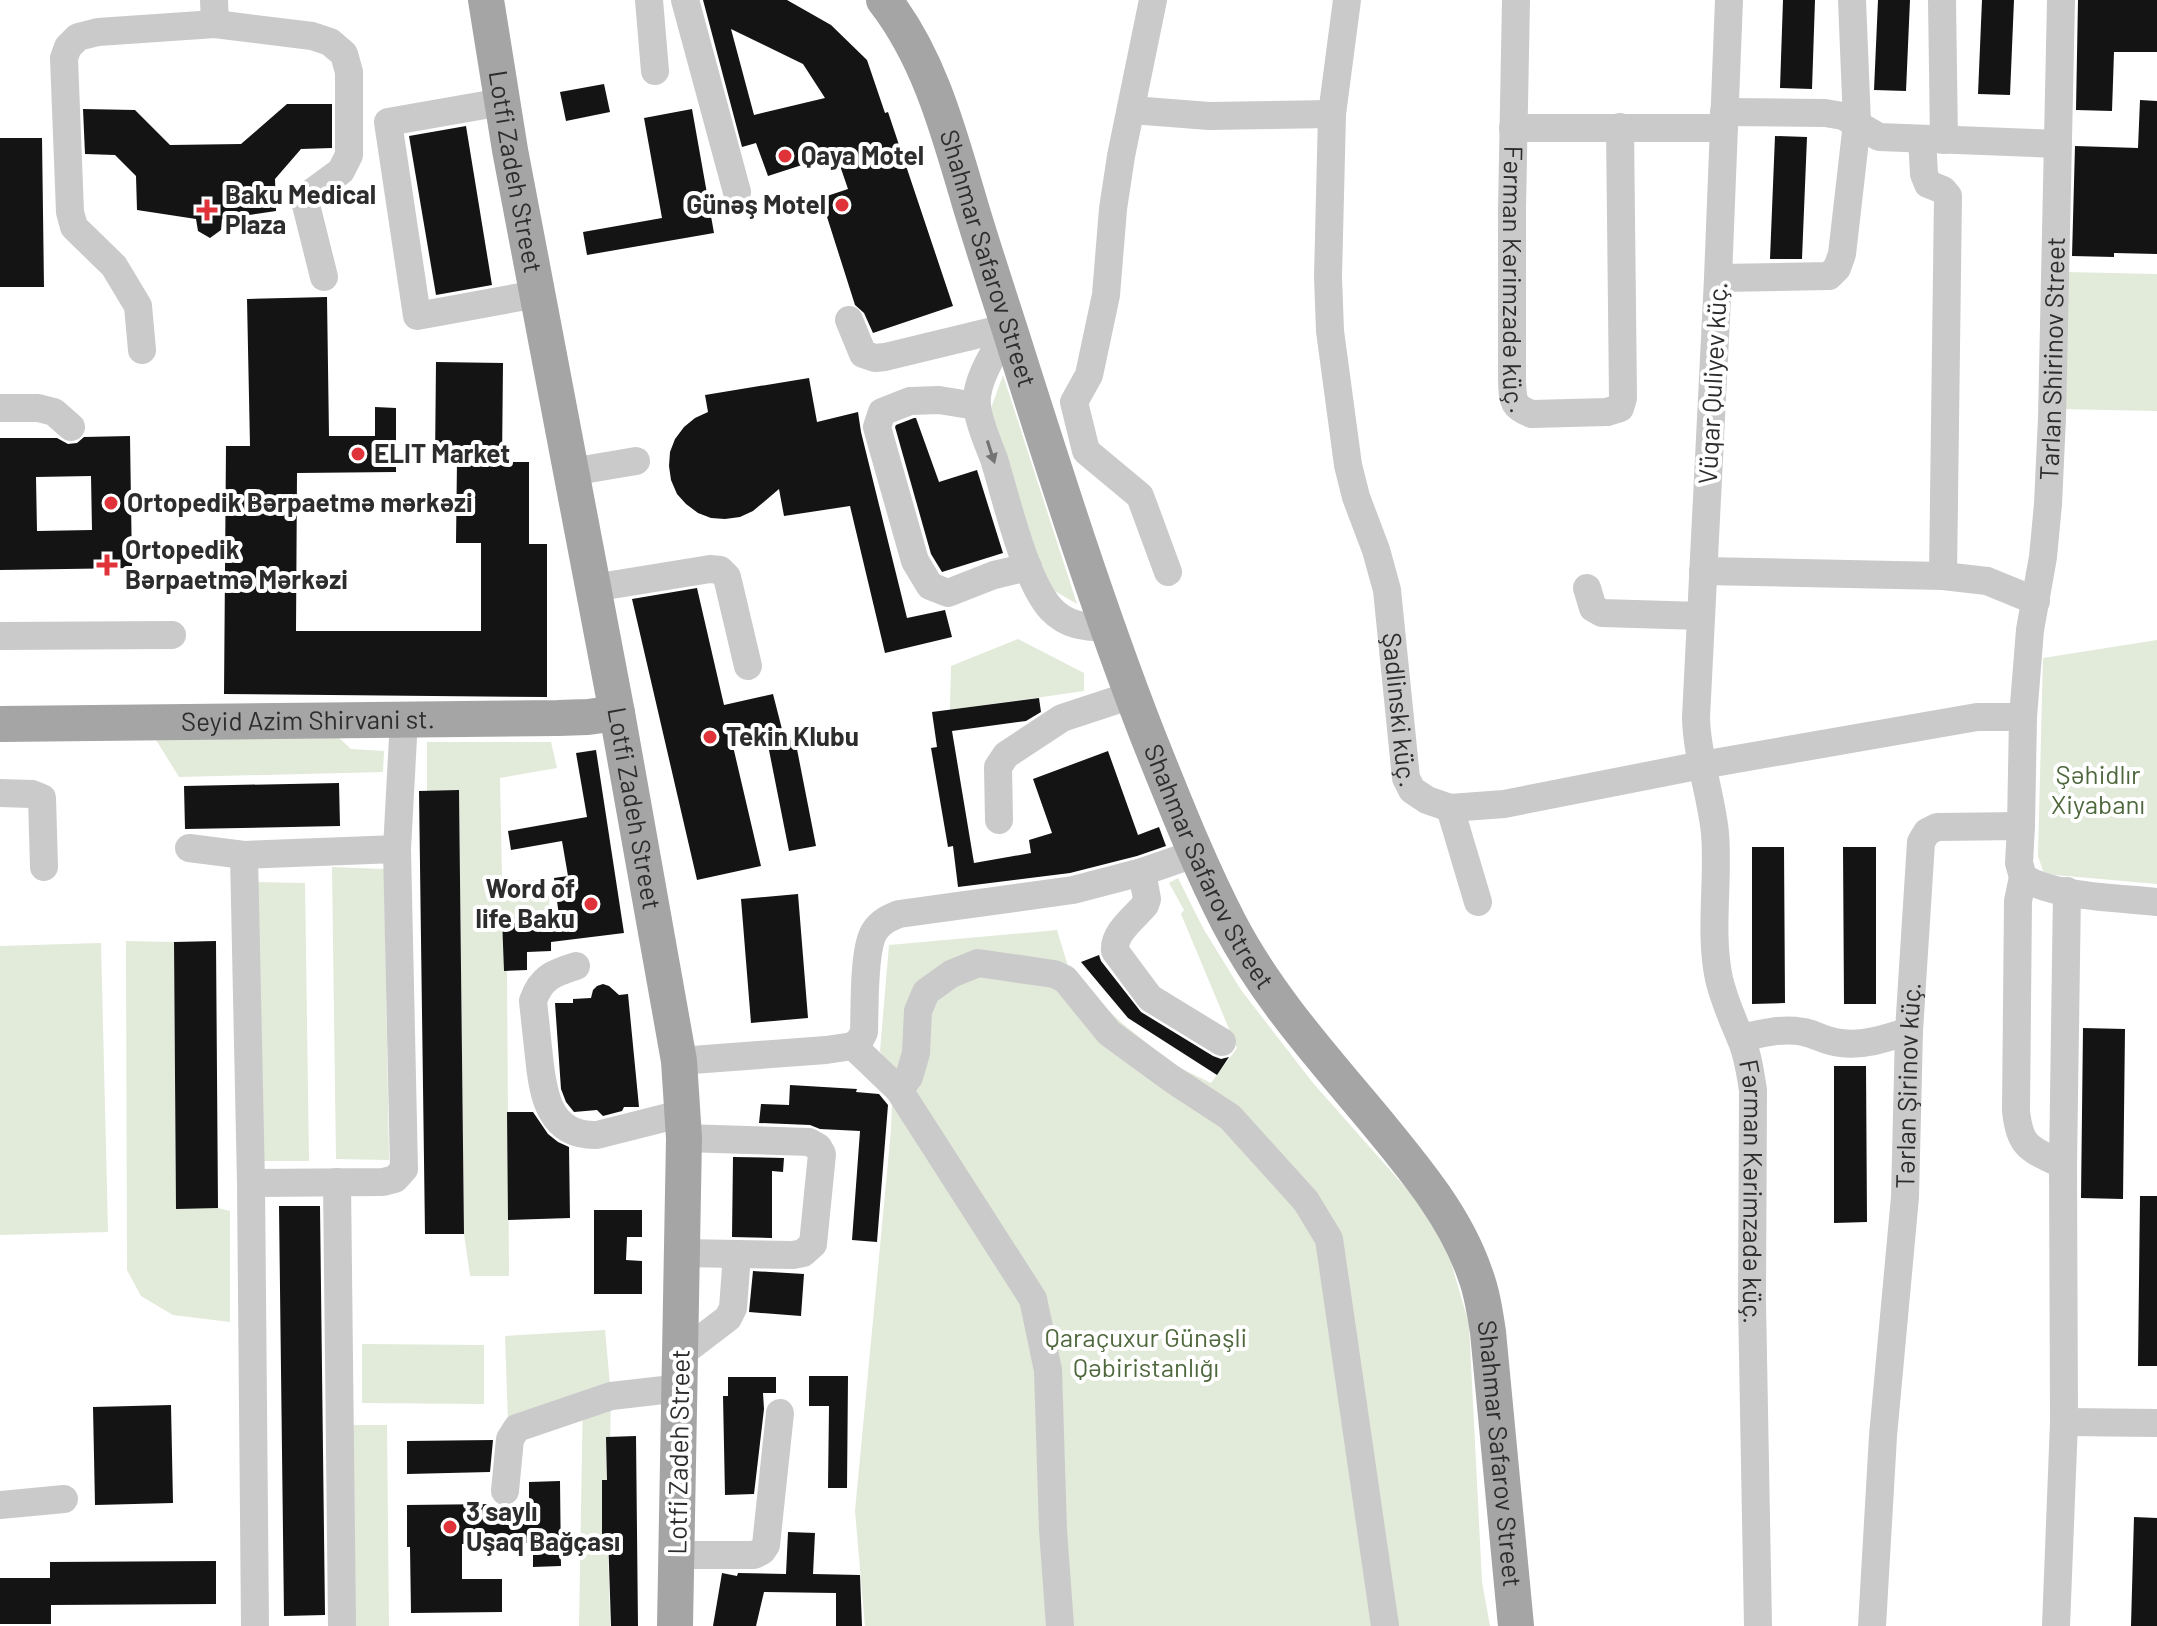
<svg xmlns="http://www.w3.org/2000/svg" width="2157" height="1626" font-family="Barlow,sans-serif">
<style>
.green{fill:#e2eada}
.building{fill:#141414;fill-rule:evenodd}
.lines{fill:none;stroke-linecap:round;stroke-linejoin:round}
.minor{stroke:#cacaca;stroke-width:28}
.major{stroke:#a5a5a5;stroke-width:36}
.oneway{fill:#747474}
.poi-dot{fill:#df3339;stroke:#fff;stroke-width:3}
.labels{text-anchor:middle;stroke-width:8;stroke-linejoin:round;paint-order:stroke}
.poi-label{font-size:26px;font-weight:bold;fill:#2d2d2d;stroke:#fff;text-anchor:start}
.street-label{font-size:26px;fill:#2d2d2d;stroke:#fff}
.park-label{font-size:26px;fill:#4e673c;stroke:#fff}
</style>
<rect width="100%" height="100%" fill="#fff"/>
<path class="green" d="M2065 272 2157 274V411L2060 409Z
M1003 375 1077 604 1046 586 990 411Z
M1018 639 1084 673V691L950 710 951 666Z
M2157 640V884L2044 874 2038 856 2043 658Z
M334 733 351 749 384 751 383 772 179 777 153 735Z
M427 742H551L557 768 500 778 502 880H548L550 916 502 918 507 971 509 1276H470L464 1234 459 791H427Z
M332 867 384 869 389 1160 336 1159Z
M1178 878 1203 928 1241 990 1313 1083 1413 1196 1437 1228 1450 1259 1469 1324 1482 1582 1490 1626H865L855 1511 891 1130 893 1076 880 1051 889 945 1057 930 1071 976 1123 1024 1174 1065 1211 1083 1237 1048 1181 914 1184 910 1169 883Z
M255 882 305 883 309 1161H257Z
M126 941 174 942 176 1208H218L230 1211V1322L173 1315 141 1296 127 1270Z
M101 943 108 1232 0 1235V946Z
M605 1330 611 1396 608 1543 610 1626H579L583 1395 508 1422 505 1336Z
M362 1344 484 1345V1404L362 1403Z
M353 1425H387L389 1626H354Z"/>
<path class="building" d="M703 0H787L831 25 867 60 885 113 888 112 953 306 873 333 864 313 855 305 821 198 848 189 836 154 768 176 756 143 742 147ZM731 29 803 64 825 98 754 115Z
M1783 0H1815L1812 89 1780 88Z
M1878 0H1910L1906 91 1874 90Z
M1982 0H2014L2010 95 1978 94Z
M2078 0H2157V52H2114L2112 111 2076 110Z
M604 84 610 112 566 121 560 92Z
M2140 100 2157 101V254L2114 253V257L2072 256 2075 146 2138 148Z
M287 104H332V148L301 149 275 179 276 211 222 219 221 230 210 238 198 231 196 219 137 210 136 176 115 155 85 154 83 109 135 110 170 145 241 144Z
M692 109 714 233 587 255 583 232 662 218 644 118Z
M466 126 492 285 436 295 409 136Z
M1775 136 1807 137 1802 259H1770Z
M0 138H42L44 287H0Z
M327 297 329 436H375V407L396 408V472L297 473 296 631H481V543H456L457 461H435L436 362 503 363 502 462H529V544H547V697L224 694 226 446H250L247 299Z
M809 378 817 422 858 412 861 432 907 618 945 610 952 637 885 653 850 506 784 516 779 489 753 511 740 517 725 519 711 518 698 513 686 504 677 494 671 480 669 466 670 452 675 439 684 427 695 418 708 412 705 395Z
M914 418H916L939 482 977 470 1003 553 942 572 931 554 895 427 896 425Z
M130 436 132 568 0 570V438H57L68 444 77 443 84 437ZM91 476 92 530 37 531 36 477Z
M697 588 724 705 773 694 785 741 795 739 816 846 789 851 766 735 732 742 761 866 697 880 632 599Z
M1039 698 1041 712 1026 721 952 731 974 863 1031 853 1029 840 1052 833 1033 779 1108 751 1138 835 1159 827 1166 846 1137 856 1070 873 958 887 953 846 948 847 931 748 937 747 932 712Z
M596 750 624 933 551 942V951L527 952V970L504 971 502 918 559 916 554 878 568 876 562 841 511 850 508 831 587 817 576 753Z
M339 783 340 826 185 829 184 786Z
M459 790 464 1234H425L419 791Z
M1752 847H1784L1785 1003 1752 1004Z
M1843 847H1876V1004H1844Z
M798 894 808 1018 751 1023 741 899Z
M216 941 218 1208 176 1209 174 942Z
M1099 955 1101 961 1141 1012 1213 1056 1221 1059 1229 1057 1217 1075 1128 1018 1081 962Z
M603 984 609 986 619 995 628 994 639 1107H624L622 1111 603 1116 597 1110 574 1112 566 1102 561 1089 555 1003H573V999L591 998 593 990 597 986Z
M2083 1028 2125 1029 2123 1199 2081 1198Z
M1834 1066H1866L1867 1222 1834 1223Z
M790 1085 857 1089 856 1092 879 1094 888 1105 877 1242 852 1240 860 1131 820 1129 810 1125 759 1123 761 1104 789 1105Z
M507 1112H533L548 1134 558 1142 569 1147 570 1218 508 1220Z
M733 1157 784 1158 783 1172 772 1171V1238L732 1237Z
M2140 1196H2157V1366H2138Z
M279 1206H320L325 1615 284 1616Z
M594 1210H642V1237H627L626 1260 642 1261V1294H594Z
M753 1271 804 1274 801 1316 749 1312Z
M809 1376H848L847 1488H828L829 1406H809Z
M728 1377H776V1393H763L764 1409 754 1494 725 1495 723 1396H728Z
M171 1405 173 1503 95 1505 93 1407Z
M636 1436 638 1626H611L608 1534H602V1480H607L606 1437Z
M493 1440 490 1472 407 1474V1441Z
M560 1481 561 1566 533 1567V1543L462 1544V1579H502V1612L411 1613 410 1547H407V1505L494 1504 504 1508 515 1504H529V1482Z
M2134 1517 2157 1518V1626H2131Z
M788 1532 815 1533 813 1574 860 1575 862 1626H836V1593L764 1592 756 1626H713L722 1573 737 1576 738 1573 786 1574Z
M216 1561V1604L51 1605V1624H0V1578H50V1562Z"/>
<g class="lines">
<g class="minor">
<path d="M649 0 655 71"/>
<path d="M685 0 737 192"/>
<path d="M1153 0 1121 156 1113 209 1106 295 1089 375 1074 402 1086 451 1140 496 1168 572"/>
<path id="s1" d="M1347 0 1332 114 1328 277 1330 331 1348 465 1356 497 1376 550 1387 590 1406 778 1412 790 1427 800 1450 808 1504 804 1702 765 1977 717H2023L2021 826"/>
<path id="s2" d="M1516 0 1512 209V382C1513 402 1513 407 1532 414L1607 412 1620 408 1623 398 1620 127"/>
<path id="s3" d="M1729 0 1718 278 1696 718C1697 757 1711 794 1715 833 1719 881 1709 932 1719 979 1724 1000 1732 1018 1740 1037 1748 1054 1750 1072 1753 1090L1752 1302 1758 1626"/>
<path d="M1942 0 1944 140"/>
<path d="M215 24 312 36 330 42 344 54 349 72V155L341 171 311 193 306 205 324 277"/>
<path d="M502 102 388 122 417 316 537 294"/>
<path d="M1132 110 1209 116 1332 114"/>
<path d="M1724 112 1825 113 1843 116 1879 137 2058 144"/>
<path d="M1513 128H1724"/>
<path d="M1922 139 1924 174 1928 184 1943 190 1948 196 1943 576"/>
<path d="M1718 278 1829 276 1837 268 1842 254 1857 123 1852 0"/>
<path d="M849 320 863 354 875 358 885 357 1009 327"/>
<path d="M1009 327C997 348 974 381 977 406 979 424 988 443 994 459 1006 498 1025 581 1051 609 1067 626 1085 627 1107 628"/>
<path d="M142 350 138 306 114 266 74 227 70 212 64 58 68 47 78 37 98 32 215 24 214 0"/>
<path d="M976 406 939 400 910 401 882 412 877 427 915 561 930 586 948 593 994 575 1028 567"/>
<path d="M0 408H38L54 412 71 427"/>
<path d="M571 472 636 461"/>
<path d="M1703 571 1943 576 1987 581 2036 601"/>
<path d="M593 588 710 569 720 570 727 577 748 666"/>
<path d="M1587 588 1593 608 1602 613 1701 616"/>
<path d="M0 636 172 635"/>
<path id="s4" d="M2023 717 2030 630 2043 557 2048 504 2052 418 2061 0"/>
<path d="M0 793 32 794 42 798 44 867"/>
<path d="M1450 808 1478 902"/>
<path d="M999 820 998 767 1006 755 1062 718 1132 695"/>
<path d="M189 848 244 855 397 849 404 719"/>
<path d="M244 855 251 1183 255 1626"/>
<path d="M1142 872 1147 899 1145 905C1134 918 1113 933 1115 951L1150 998 1222 1042"/>
<path d="M2023 877 2018 901 2016 1111C2020 1149 2031 1149 2063 1165"/>
<path d="M576 966C554 973 541 977 533 1001 535 1019 537 1038 539 1057 543 1095 549 1136 597 1135L684 1113"/>
<path d="M1741 1038C1762 1033 1782 1028 1804 1032 1817 1035 1827 1042 1841 1043 1864 1046 1887 1038 1909 1031"/>
<path d="M853 1046 899 1090 1033 1299 1048 1370 1053 1530 1060 1626"/>
<path d="M679 1061 826 1050 853 1046 860 1040 864 1032C865 1008 863 951 874 932 880 922 889 918 899 914L1073 890 1142 872 1194 854"/>
<path d="M899 1090 909 1077 916 1053 918 1011 926 992 951 974 978 963 1054 974 1065 979 1109 1033 1172 1079 1230 1117 1306 1201 1329 1239 1385 1626"/>
<path d="M337 1182 342 1626"/>
<path d="M251 1183 383 1182 395 1179 404 1169 397 849"/>
<path d="M683 1253 793 1255 803 1253 813 1244 822 1154 818 1147 809 1142 684 1138"/>
<path d="M681 1354 728 1318 733 1308 737 1254"/>
<path d="M2064 1422 2157 1423"/>
<path d="M505 1491 510 1439 517 1428 611 1396 681 1388"/>
<path d="M0 1505 64 1499"/>
<path d="M677 1555H754L762 1551 766 1545 780 1413"/>
<path id="s5" d="M1872 1626 1883 1436 1905 1197 1909 1031 1921 842 1927 832 1937 827 2021 826 2019 863 2023 877C2052 897 2121 898 2157 902"/>
<path d="M2056 1626 2064 1422 2063 1165 2067 891"/>
</g>
<g class="major">
<path id="s6" d="M486 0 510 150 617 713 679 1061 684 1138 675 1626"/>
<path id="s7" d="M884 0C930 59 949 133 970 204 982 244 995 284 1008 324 1052 463 1096 603 1149 739 1174 801 1198 863 1229 923 1268 998 1325 1060 1379 1125 1416 1170 1456 1218 1475 1274 1482 1292 1485 1312 1488 1332L1516 1626"/>
<path id="s8" d="M0 724 558 718 588 717 617 713"/>
</g>
</g>
<defs><path id="oneway-solid" d="M-6-.8H1V-3.2L6.5 0L1 3.2V.8H-6Z" transform="scale(2)"/></defs>
<use class="oneway" href="#oneway-solid" transform="translate(991 452) rotate(72)"/>
<g class="poi-dot">
<circle cx="785" cy="156" r="8"/>
<circle cx="842" cy="205" r="8"/>
<path d="M203 198h8v8h8v8h-8v8h-8v-8h-8v-8h8z"/>
<circle cx="358" cy="454" r="8"/>
<circle cx="111" cy="503" r="8"/>
<path d="M103 553h8v8h8v8h-8v8h-8v-8h-8v-8h8z"/>
<circle cx="710" cy="737" r="8"/>
<circle cx="591" cy="904" r="8"/>
<circle cx="450" cy="1527" r="8"/>
</g>
<g class="labels">
<g class="poi-label">
<text x="801" y="165">Qaya Motel</text>
<text x="225" y="204">Baku Medical<tspan x="225" dy="30">Plaza</tspan></text>
<text x="826" y="214" text-anchor="end">Günəş Motel</text>
<text x="374" y="463">ELIT Market</text>
<text x="127" y="512">Ortopedik Bərpaetmə mərkəzi</text>
<text x="125" y="559">Ortopedik<tspan x="125" dy="30">Bərpaetmə Mərkəzi</tspan></text>
<text x="726" y="746">Tekin Klubu</text>
<text x="575" y="898" text-anchor="end">Word of<tspan x="575" dy="30">life Baku</tspan></text>
<text x="466" y="1521">3 saylı<tspan x="466" dy="30">Uşaq Bağçası</tspan></text>
</g>
<g class="street-label">
<text dy="9" stroke="none"><textPath href="#s6" startOffset="174">Lotfi Zadeh Street</textPath></text>
<text dy="9" stroke="none"><textPath href="#s7" startOffset="280">Shahmar Safarov Street</textPath></text>
<text dy="9" stroke="none"><textPath href="#s2" startOffset="278">Fərman Kərimzadə küç.</textPath></text>
<text dy="9" stroke="none"><textPath href="#s4" startOffset="360">Tarlan Shirinov Street</textPath></text>
<text transform="translate(1713 383) rotate(-87)" y="9">Vüqar Quliyev küç.</text>
<text dy="9" stroke="none"><textPath href="#s1" startOffset="718">Şadlinski küç.</textPath></text>
<text dy="9" stroke="none"><textPath href="#s8" startOffset="308">Seyid Azim Shirvani st.</textPath></text>
<text dy="9" stroke="none"><textPath href="#s6" startOffset="822">Lotfi Zadeh Street</textPath></text>
<text dy="9" stroke="none"><textPath href="#s7" startOffset="928">Shahmar Safarov Street</textPath></text>
<text dy="9" stroke="none"><textPath href="#s5" startOffset="542">Tərlan Şirinov küç.</textPath></text>
<text dy="9" stroke="none"><textPath href="#s3" startOffset="1200">Fərman Kərimzadə küç.</textPath></text>
<text transform="translate(679 1452) rotate(-89)" y="9">Lotfi Zadeh Street</text>
<text dy="9" stroke="none"><textPath href="#s7" startOffset="1600">Shahmar Safarov Street</textPath></text>
</g>
<g class="park-label">
<text x="2098" y="784">Şəhidlır<tspan x="2098" dy="30">Xiyabanı</tspan></text>
<text x="1146" y="1347">Qaraçuxur Günəşli<tspan x="1146" dy="30">Qəbiristanlığı</tspan></text>
</g>
</g>
</svg>
